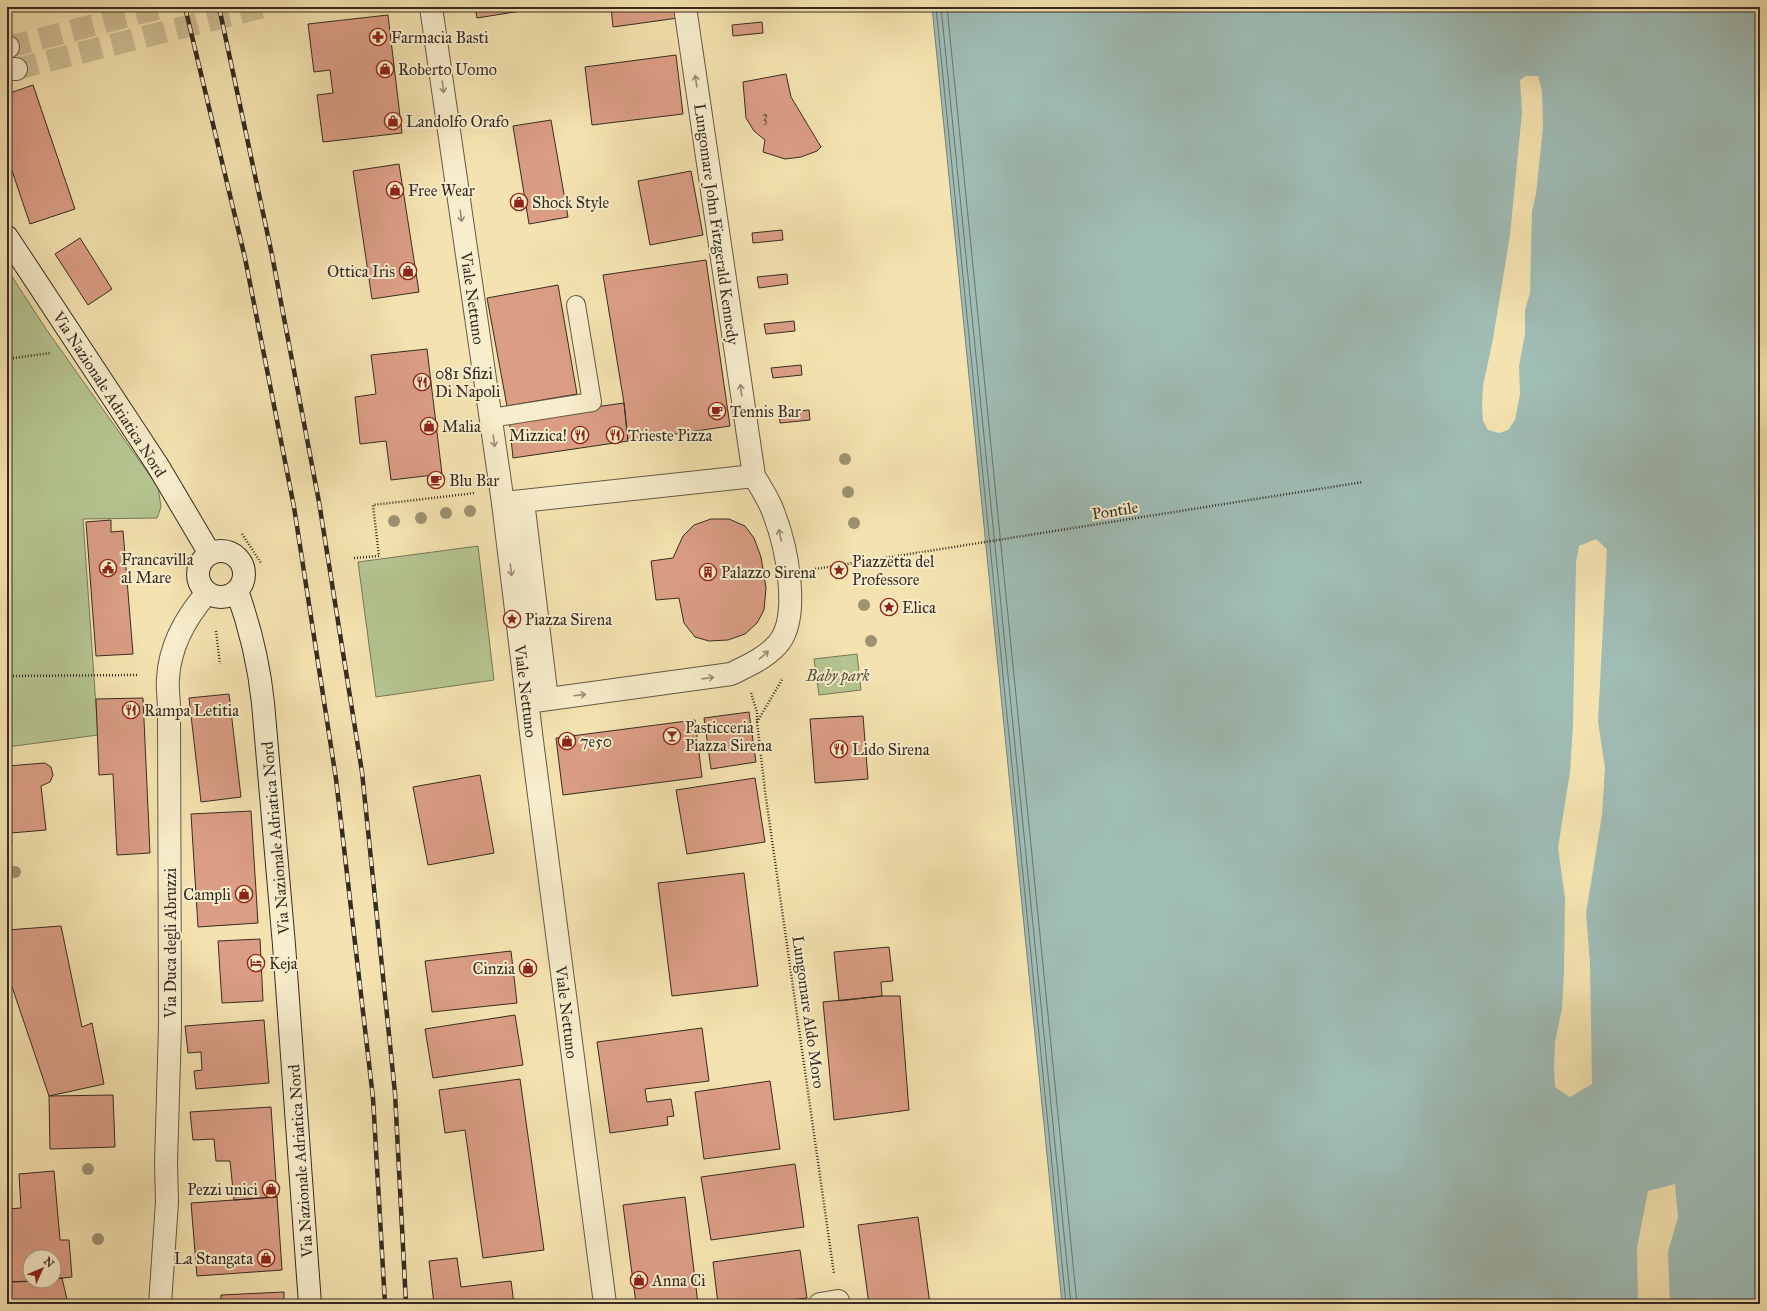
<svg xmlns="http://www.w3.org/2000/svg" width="1767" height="1311" font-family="'IM FELL Great Primer',serif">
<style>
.green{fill:#b5c590;stroke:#76785a}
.water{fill:#9fbcb5;stroke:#75827b}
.pier{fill:#f4e3b0}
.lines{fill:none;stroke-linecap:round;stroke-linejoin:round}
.shore{stroke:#6a746c;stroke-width:1}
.building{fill:#db9e85;stroke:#362b23}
.minor-tunnel{stroke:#cebe94;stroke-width:22;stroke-dasharray:22 11;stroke-linecap:butt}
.service-casing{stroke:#665946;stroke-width:20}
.pedestrian-casing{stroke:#665946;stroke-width:24}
.minor-casing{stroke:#665946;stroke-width:24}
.secondary-casing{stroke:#362b23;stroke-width:24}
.path{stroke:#362b23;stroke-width:2.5;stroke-dasharray:1 2;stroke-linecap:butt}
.service{stroke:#f8edcc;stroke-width:18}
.pedestrian{stroke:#f8edcc;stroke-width:22}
.minor{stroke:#f8edcc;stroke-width:22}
.secondary{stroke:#f8edcc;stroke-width:22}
.rail-casing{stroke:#362b23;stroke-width:4.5}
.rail{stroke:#f8edcc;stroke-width:3;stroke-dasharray:9;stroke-linecap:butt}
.tree{fill:#9d9371}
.oneway{stroke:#978c78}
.labels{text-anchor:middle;stroke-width:4;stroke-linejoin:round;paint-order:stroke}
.number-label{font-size:14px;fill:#5f483c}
.poi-label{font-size:16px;fill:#362b23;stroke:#f8edcc;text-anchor:start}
.street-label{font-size:16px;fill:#362b23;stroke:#f8edcc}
.park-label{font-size:16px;font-style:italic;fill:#56523e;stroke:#f8edcc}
</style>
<rect width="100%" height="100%" fill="#f4e3b0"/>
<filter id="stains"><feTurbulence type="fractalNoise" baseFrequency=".005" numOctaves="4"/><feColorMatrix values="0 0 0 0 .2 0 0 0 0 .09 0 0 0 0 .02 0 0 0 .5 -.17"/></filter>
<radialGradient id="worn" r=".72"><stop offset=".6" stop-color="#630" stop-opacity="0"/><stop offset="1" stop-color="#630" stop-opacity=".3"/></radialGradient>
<path class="green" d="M7 269 46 329 158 487 161 507 157 518 83 519 98 735 7 747Z
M478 546 494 680 376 697 358 562Z
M857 654 861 690 819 695 814 659Z"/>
<path class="water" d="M932 7H1760V1304H1062Z"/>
<path class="pier" d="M1526 76H1538L1542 91 1543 127 1536 194 1532 211 1530 293 1525 310V334L1519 366 1520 394 1515 420 1508 430 1499 433 1488 430 1483 421 1482 404 1483 386 1493 339 1510 235 1522 112 1520 80Z
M1596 539 1607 549 1598 721 1605 768 1602 815 1586 913 1590 963 1592 1084 1570 1097 1555 1087 1554 1067 1555 1042 1562 1009 1564 973 1565 898 1558 848 1570 772 1573 726 1576 562 1579 546Z
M1675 1184 1678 1217 1668 1252 1670 1304H1638L1637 1248 1648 1191Z"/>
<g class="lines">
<path class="shore" d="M936 7 1066 1304
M941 7 1071 1304
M947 7 1077 1304"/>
</g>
<path class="building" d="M475 7H546L477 18Z
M611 7H677L678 18 613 27Z
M388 15 402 133 323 142 317 95 333 93 330 70 314 72 308 24Z
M762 22 763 33 733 36 732 25Z
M676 55 683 114 592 125 585 67Z
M786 74 791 97 821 147 817 151 801 157 785 159 763 152 765 140 754 131 746 118 743 82Z
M33 85 75 209 30 224 7 156V94Z
M551 120 568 217 529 224 513 126Z
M399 164 419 292 372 299 353 171Z
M691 171 703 235 650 245 638 181Z
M782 230 783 240 753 243 752 233Z
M80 238 112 289 88 305 55 254Z
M706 260 730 426 628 441 624 403 603 275Z
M787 274 788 284 759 288 757 277Z
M558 285 577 394 507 406 487 298Z
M794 321 795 331 766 334 764 324Z
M427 349 442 474 391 480 386 441 360 444 355 397 376 394 371 355Z
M801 365 802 375 773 378 771 368Z
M624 403 628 441 513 458 509 419Z
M809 410 810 420 780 423 779 413Z
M711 519H729L745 526 754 538 761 557 766 588 764 610 757 623 745 634 728 640 709 641 695 637 684 623 679 598 656 600 651 561 673 558 683 536 694 525Z
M111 520V532L123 531 133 654 96 656 86 522Z
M229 694 241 797 201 802 189 698Z
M143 698 150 853 117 855 113 774 99 775 96 699Z
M749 712 756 762 711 769 704 718Z
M863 716 868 779 815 783 810 719Z
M695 720 702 777 563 795 556 738Z
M45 763 51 767 53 775 50 782 41 786 46 830 11 833 12 844 7 845V766Z
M480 775 494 853 428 865 413 787Z
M755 778 765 842 687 854 676 790Z
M251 811 258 923 198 927 191 814Z
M744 873 758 986 672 996 658 883Z
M61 926 82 1027 92 1023 104 1084 49 1096 7 972V930Z
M260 939 263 1001 222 1003 218 941Z
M889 947 893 981 881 982 882 996 839 1001 834 952Z
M511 951 517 1003 432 1012 425 961Z
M882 996H900L909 1110 834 1120 823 1002Z
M515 1015 523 1065 433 1078 425 1029Z
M264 1020 269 1083 196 1089 194 1071 202 1070 201 1052 188 1053 185 1026Z
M702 1028 709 1081 645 1089 647 1102 671 1099 674 1116 667 1117 668 1125 610 1133 597 1042Z
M520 1079 544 1250 483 1258 465 1130 445 1133 439 1090Z
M770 1081 780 1149 704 1159 695 1092Z
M113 1095 115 1147 50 1149 49 1096Z
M271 1107 277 1197 234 1200 230 1161H216L214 1139 193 1140 190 1112Z
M795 1164 804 1227 711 1240 701 1177Z
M54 1171 60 1240H69L72 1277 54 1279V1257H30V1281L7 1282V1209L21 1208 19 1174Z
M277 1197 282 1270 197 1276 191 1203Z
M685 1197 698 1304H636L623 1205Z
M918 1217 930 1304H869L858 1225Z
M800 1250 807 1298 756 1304H718L713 1262Z
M457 1258 461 1287 511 1281 514 1304H434L429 1261Z
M62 1278 68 1304H7V1282L54 1281V1279Z
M284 1292V1304H221V1295Z"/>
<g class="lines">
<path class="minor-tunnel" d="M8 47 164 7
M16 69 264 7"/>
<defs>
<path id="service" d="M491 418 592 402 576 305"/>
<path id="pedestrian" d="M523 501 547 699
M503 503 754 476"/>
<path id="minor" d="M431 7 503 503 532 741 605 1304
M7 47H8
M7 69H16
M527 702 731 674C747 666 764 659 777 645 802 618 786 545 774 514 770 501 761 488 754 476L685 7
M160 1304 167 1202 166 1163 170 1026 169 709C169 699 167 688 168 678 170 646 186 617 207 593
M820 1304 838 1301"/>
<path id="secondary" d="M7 237 158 466 210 554
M198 574a23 23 0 1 1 46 0a23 23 0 1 1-46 0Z
M237 591C250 627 259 665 263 703L284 945 310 1304"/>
</defs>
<use href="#service" class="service-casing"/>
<use href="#pedestrian" class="pedestrian-casing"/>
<use href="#minor" class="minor-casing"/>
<use href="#secondary" class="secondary-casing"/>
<path class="path" d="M7 359 50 353
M242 534 261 563
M354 558 379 556 373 505 475 493
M815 569 1363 482
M216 631 220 664
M7 676 137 675
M751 693 757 712V722L765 791 834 1274
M757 722 783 678"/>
<use href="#service" class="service"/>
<use href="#pedestrian" class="pedestrian"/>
<use href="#minor" class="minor"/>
<use href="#secondary" class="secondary"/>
<defs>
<path id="rail" d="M185 7 245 258 294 507 336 779 373 1098 385 1304
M219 7 272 255 319 502 362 772 395 1093 406 1304"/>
</defs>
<use href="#rail" class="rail-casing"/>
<use href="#rail" class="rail"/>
</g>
<g class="tree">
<circle cx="845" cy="459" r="6"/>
<circle cx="848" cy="492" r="6"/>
<circle cx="470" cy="511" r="6"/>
<circle cx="446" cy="513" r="6"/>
<circle cx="421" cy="518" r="6"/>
<circle cx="394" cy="521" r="6"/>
<circle cx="854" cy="523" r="6"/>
<circle cx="864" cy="605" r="6"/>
<circle cx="871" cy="641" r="6"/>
<circle cx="15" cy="872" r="6"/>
<circle cx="88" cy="1169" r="6"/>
<circle cx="98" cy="1239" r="6"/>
</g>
<defs><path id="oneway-shaft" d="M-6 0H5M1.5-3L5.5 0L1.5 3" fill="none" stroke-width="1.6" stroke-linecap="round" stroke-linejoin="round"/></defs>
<g class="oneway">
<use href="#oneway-shaft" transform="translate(696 81) rotate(-98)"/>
<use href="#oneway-shaft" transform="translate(443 87) rotate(82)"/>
<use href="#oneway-shaft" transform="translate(461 216) rotate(82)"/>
<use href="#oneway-shaft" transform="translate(741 390) rotate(-98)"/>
<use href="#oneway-shaft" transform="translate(494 441) rotate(82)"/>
<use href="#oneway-shaft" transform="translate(780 535) rotate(-102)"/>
<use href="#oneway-shaft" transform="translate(511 570) rotate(83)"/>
<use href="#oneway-shaft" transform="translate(764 655) rotate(-41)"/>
<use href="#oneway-shaft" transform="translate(708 678) rotate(-8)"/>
<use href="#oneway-shaft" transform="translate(580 695) rotate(-7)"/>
</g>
<defs>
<symbol id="pharmacy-ring" viewBox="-11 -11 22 22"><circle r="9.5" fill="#f8edcc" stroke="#8f2418" stroke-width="1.5"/><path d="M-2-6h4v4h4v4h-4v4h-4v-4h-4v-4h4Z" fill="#8f2418"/></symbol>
<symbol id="shop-ring" viewBox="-11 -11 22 22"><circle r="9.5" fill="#f8edcc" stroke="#8f2418" stroke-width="1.5"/><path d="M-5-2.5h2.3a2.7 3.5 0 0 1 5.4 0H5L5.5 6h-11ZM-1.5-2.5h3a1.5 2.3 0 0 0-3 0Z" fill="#8f2418"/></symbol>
<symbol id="restaurant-ring" viewBox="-11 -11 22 22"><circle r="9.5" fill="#f8edcc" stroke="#8f2418" stroke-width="1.5"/><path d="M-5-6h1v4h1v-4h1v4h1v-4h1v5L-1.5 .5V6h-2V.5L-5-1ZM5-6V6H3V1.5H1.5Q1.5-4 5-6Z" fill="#8f2418"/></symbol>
<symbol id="cafe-ring" viewBox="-11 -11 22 22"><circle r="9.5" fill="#f8edcc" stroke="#8f2418" stroke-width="1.5"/><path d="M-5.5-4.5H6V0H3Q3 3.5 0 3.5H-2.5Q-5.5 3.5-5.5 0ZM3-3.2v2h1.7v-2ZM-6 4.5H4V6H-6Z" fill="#8f2418"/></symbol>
<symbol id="civic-ring" viewBox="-11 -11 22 22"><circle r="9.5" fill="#f8edcc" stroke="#8f2418" stroke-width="1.5"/><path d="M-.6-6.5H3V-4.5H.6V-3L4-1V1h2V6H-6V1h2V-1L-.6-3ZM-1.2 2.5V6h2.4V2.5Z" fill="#8f2418"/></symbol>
<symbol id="sight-ring" viewBox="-11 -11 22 22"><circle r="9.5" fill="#f8edcc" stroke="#8f2418" stroke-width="1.5"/><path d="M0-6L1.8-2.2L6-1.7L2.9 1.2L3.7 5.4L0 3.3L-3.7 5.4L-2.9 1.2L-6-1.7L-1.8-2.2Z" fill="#8f2418"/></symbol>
<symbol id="building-ring" viewBox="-11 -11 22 22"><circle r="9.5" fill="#f8edcc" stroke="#8f2418" stroke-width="1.5"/><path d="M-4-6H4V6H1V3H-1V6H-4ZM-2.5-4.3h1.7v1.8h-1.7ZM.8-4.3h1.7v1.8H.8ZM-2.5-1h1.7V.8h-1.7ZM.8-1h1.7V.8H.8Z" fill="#8f2418"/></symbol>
<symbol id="bar-ring" viewBox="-11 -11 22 22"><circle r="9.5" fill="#f8edcc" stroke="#8f2418" stroke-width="1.5"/><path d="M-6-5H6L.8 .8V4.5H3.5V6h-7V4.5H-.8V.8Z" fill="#8f2418"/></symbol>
<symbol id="hotel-ring" viewBox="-11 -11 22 22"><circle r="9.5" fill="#f8edcc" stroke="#8f2418" stroke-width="1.5"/><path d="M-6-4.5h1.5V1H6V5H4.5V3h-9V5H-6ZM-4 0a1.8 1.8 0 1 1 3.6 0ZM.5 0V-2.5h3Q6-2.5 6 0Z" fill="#8f2418"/></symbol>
</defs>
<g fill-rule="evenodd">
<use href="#pharmacy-ring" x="368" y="27" width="20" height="20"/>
<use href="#shop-ring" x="375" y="59" width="20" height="20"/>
<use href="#shop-ring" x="383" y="111" width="20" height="20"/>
<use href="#shop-ring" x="385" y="180" width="20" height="20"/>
<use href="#shop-ring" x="509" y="192" width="20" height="20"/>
<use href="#shop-ring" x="398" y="261" width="20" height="20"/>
<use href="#restaurant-ring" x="412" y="372" width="20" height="20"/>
<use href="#cafe-ring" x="707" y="401" width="20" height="20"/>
<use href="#shop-ring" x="419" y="416" width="20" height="20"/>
<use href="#restaurant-ring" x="570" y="425" width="20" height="20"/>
<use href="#restaurant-ring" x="605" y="425" width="20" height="20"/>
<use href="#cafe-ring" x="426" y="470" width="20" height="20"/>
<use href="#civic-ring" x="98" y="558" width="20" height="20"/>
<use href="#sight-ring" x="829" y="560" width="20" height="20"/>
<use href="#building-ring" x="698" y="562" width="20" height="20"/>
<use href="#sight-ring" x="879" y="597" width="20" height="20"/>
<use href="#sight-ring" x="502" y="609" width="20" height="20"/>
<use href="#restaurant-ring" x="121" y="700" width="20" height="20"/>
<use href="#bar-ring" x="662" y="726" width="20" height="20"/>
<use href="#shop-ring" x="557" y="731" width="20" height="20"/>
<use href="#restaurant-ring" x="829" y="739" width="20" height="20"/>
<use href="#shop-ring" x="234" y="884" width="20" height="20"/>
<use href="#hotel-ring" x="246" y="953" width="20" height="20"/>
<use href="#shop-ring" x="518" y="958" width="20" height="20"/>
<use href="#shop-ring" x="261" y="1179" width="20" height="20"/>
<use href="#shop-ring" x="256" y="1248" width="20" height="20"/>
<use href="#shop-ring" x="629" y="1270" width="20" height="20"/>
</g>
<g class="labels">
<g class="number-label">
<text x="765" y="121">3</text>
</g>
<g class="poi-label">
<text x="391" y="43">Farmacia Basti</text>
<text x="398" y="75">Roberto Uomo</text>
<text x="406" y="127">Landolfo Orafo</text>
<text x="408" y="196">Free Wear</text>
<text x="532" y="208">Shock Style</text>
<text x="395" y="277" text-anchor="end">Ottica Iris</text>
<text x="435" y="379">081 Sfizi<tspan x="435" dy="18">Di Napoli</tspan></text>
<text x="730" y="417">Tennis Bar</text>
<text x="442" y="432">Malia</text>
<text x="567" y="441" text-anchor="end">Mizzica!</text>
<text x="628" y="441">Trieste Pizza</text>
<text x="449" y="486">Blu Bar</text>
<text x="121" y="565">Francavilla<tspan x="121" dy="18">al Mare</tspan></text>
<text x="852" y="567">Piazzetta del<tspan x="852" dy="18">Professore</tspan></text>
<text x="721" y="578">Palazzo Sirena</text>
<text x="902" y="613">Elica</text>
<text x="525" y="625">Piazza Sirena</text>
<text x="144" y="716">Rampa Letitia</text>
<text x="685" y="733">Pasticceria<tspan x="685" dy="18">Piazza Sirena</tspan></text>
<text x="580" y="747">7e50</text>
<text x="852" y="755">Lido Sirena</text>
<text x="231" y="900" text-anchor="end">Campli</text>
<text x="269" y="969">Keja</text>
<text x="515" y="974" text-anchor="end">Cinzia</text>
<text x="258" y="1195" text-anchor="end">Pezzi unici</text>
<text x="253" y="1264" text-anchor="end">La Stangata</text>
<text x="652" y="1286">Anna Ci</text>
</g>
<g class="street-label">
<text transform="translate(717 224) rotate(82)" y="6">Lungomare John Fitzgerald Kennedy</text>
<text transform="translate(473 298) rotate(82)" y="6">Viale Nettuno</text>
<text transform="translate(110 394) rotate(57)" y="6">Via Nazionale Adriatica Nord</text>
<text transform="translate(1115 510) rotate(-9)" y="6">Pontile</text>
<text transform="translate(526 691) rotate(83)" y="6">Viale Nettuno</text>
<text transform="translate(275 838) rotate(-95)" y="6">Via Nazionale Adriatica Nord</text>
<text transform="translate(170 943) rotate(-90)" y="6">Via Duca degli Abruzzi</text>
<text transform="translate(567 1012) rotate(83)" y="6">Viale Nettuno</text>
<text transform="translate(809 1012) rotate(82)" y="6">Lungomare Aldo Moro</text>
<text transform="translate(300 1161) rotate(-94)" y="6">Via Nazionale Adriatica Nord</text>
</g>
<g class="park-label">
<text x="838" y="681">Baby park</text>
</g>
</g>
<rect width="1767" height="1311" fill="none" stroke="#f4e3b0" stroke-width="24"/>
<rect x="8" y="8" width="1751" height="1295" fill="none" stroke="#362b23" stroke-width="2"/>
<rect x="12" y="12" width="1743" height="1287" fill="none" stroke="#362b23"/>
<g transform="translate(42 1269) rotate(46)"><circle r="19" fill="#f8edcc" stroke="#aa9f88"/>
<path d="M0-3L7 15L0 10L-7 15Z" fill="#8f2418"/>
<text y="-6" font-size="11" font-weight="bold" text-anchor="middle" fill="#362b23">N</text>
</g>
<rect width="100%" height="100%" filter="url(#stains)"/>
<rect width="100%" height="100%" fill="url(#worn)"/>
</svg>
